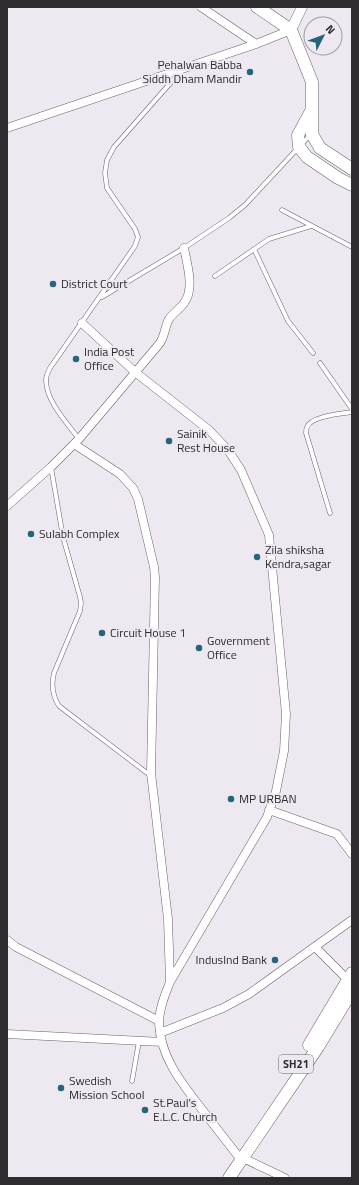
<svg xmlns="http://www.w3.org/2000/svg" width="359" height="1185" font-family="'Titillium Web',sans-serif">
<style>
.lines{fill:none;stroke-linecap:round;stroke-linejoin:round}
.service-casing{stroke:#68626a;stroke-width:5}
.minor-casing{stroke:#68626a;stroke-width:9}
.tertiary-casing{stroke:#68626a;stroke-width:11}
.primary-casing{stroke:#68626a;stroke-width:13}
.service{stroke:#fff;stroke-width:4}
.minor{stroke:#fff;stroke-width:8}
.tertiary{stroke:#fff;stroke-width:10}
.primary{stroke:#fff;stroke-width:12}
.poi-dot{fill:#27637b;stroke:#eee8f0;stroke-width:1.5}
.labels{text-anchor:middle;stroke-width:4;stroke-linejoin:round;paint-order:stroke}
.shield{fill:#eee8f0;stroke:#686469;stroke-width:1}
.shield-label{font-size:11px;font-weight:bold;fill:#2e2c2f}
.poi-label{font-size:12px;fill:#2e2c2f;stroke:#eee8f0;text-anchor:start}
</style>
<rect width="100%" height="100%" fill="#eee8f0"/>
<g class="lines">
<defs>
<path id="service" d="M282 210 352 247
M254 249 288 321 313 353
M215 276 269 239 311 226
M102 297 184 248 229 218 245 205 311 134
M320 363 352 409
M79 439C67 423 46 401 46 380 46 376 48 372 50 368L135 246 138 237 135 229 107 188 105 173 107 160 114 147 181 71
M51 467 63 537 80 597 81 603 80 611 54 673C51 685 52 695 59 706L151 776
M330 513 306 433C306 431 306 429 307 427 311 416 341 414 352 412
M132 1081 139 1041"/>
<path id="minor" d="M201 7 256 44
M7 128 256 44 291 30
M82 323 135 372 209 430 228 450 241 470 269 535 286 714 284 751 276 791 267 817 170 982C165 995 159 1009 159 1023 160 1058 184 1086 204 1112 216 1128 229 1144 241 1160
M74 444 120 474 133 488 138 499 154 567 155 577 151 773 168 919 170 981
M7 506 51 467 79 439 160 343C165 335 165 326 169 319 173 313 180 309 184 303 195 289 187 264 184 248
M269 810 337 834 352 854
M7 940 16 947 159 1021
M315 947 351 983
M160 1033 223 1008 249 994 352 920
M7 1034 162 1042
M243 1158 285 1178"/>
<path id="tertiary" d="M291 30 302 7"/>
<path id="primary" d="M257 7 291 30 312 82V134L320 148 352 169
M311 111 298 135 299 147 307 157 338 178 352 185
M309 1045 352 973
M229 1178 318 1047 352 991"/>
</defs>
<use href="#service" class="service-casing"/>
<use href="#minor" class="minor-casing"/>
<use href="#tertiary" class="tertiary-casing"/>
<use href="#primary" class="primary-casing"/>
<use href="#service" class="service"/>
<use href="#minor" class="minor"/>
<use href="#tertiary" class="tertiary"/>
<use href="#primary" class="primary"/>
</g>
<g class="poi-dot">
<circle cx="250" cy="72" r="4"/>
<circle cx="53" cy="284" r="4"/>
<circle cx="76" cy="359" r="4"/>
<circle cx="169" cy="441" r="4"/>
<circle cx="31" cy="534" r="4"/>
<circle cx="257" cy="557" r="4"/>
<circle cx="102" cy="633" r="4"/>
<circle cx="199" cy="648" r="4"/>
<circle cx="231" cy="799" r="4"/>
<circle cx="275" cy="960" r="4"/>
<circle cx="61" cy="1088" r="4"/>
<circle cx="145" cy="1110" r="4"/>
</g>
<g class="labels">
<rect class="shield" x="279" y="1055" width="34" height="18" rx="3"/>
<g class="shield-label">
<text x="296" y="1068">SH21</text>
</g>
<g class="poi-label">
<text x="242" y="69" text-anchor="end">Pehalwan Babba<tspan x="242" dy="14">Siddh Dham Mandir</tspan></text>
<text x="61" y="288">District Court</text>
<text x="84" y="356">India Post<tspan x="84" dy="14">Office</tspan></text>
<text x="177" y="438">Sainik<tspan x="177" dy="14">Rest House</tspan></text>
<text x="39" y="538">Sulabh Complex</text>
<text x="265" y="554">Zila shiksha<tspan x="265" dy="14">Kendra,sagar</tspan></text>
<text x="110" y="637">Circuit House 1</text>
<text x="207" y="645">Government<tspan x="207" dy="14">Office</tspan></text>
<text x="239" y="803">MP URBAN</text>
<text x="267" y="964" text-anchor="end">Induslnd Bank</text>
<text x="69" y="1085">Swedish<tspan x="69" dy="14">Mission School</tspan></text>
<text x="153" y="1107">St.Paul's<tspan x="153" dy="14">E.L.C. Church</tspan></text>
</g>
</g>
<rect width="359" height="1185" fill="none" stroke="#2e2c2f" stroke-width="16"/>
<g transform="translate(323 36) rotate(48)"><circle r="19" fill="#eee8f0" stroke="#a19da3"/>
<path d="M0-3L7 15L0 10L-7 15Z" fill="#27637b"/>
<text y="-6" font-size="11" font-weight="bold" text-anchor="middle" fill="#2e2c2f">N</text>
</g>
</svg>
